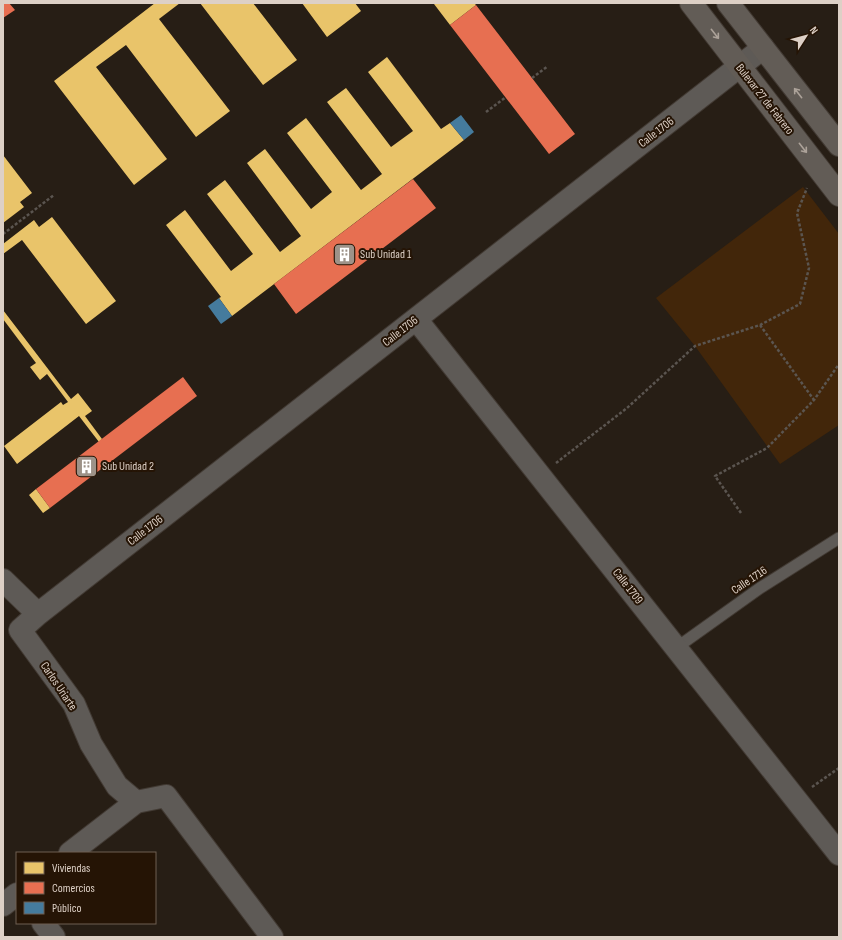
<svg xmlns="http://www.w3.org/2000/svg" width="842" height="940" font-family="'Sofia Sans Condensed',sans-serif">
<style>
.green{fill:#42260a}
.homes{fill:#e9c46a}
.shops{fill:#e76f51}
.public{fill:#457b9d}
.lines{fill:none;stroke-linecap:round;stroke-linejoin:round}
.lane-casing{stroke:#423a33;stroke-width:13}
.street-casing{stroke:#423a33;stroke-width:24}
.secondary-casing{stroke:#423a33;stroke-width:24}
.path{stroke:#5b5550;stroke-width:2.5;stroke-dasharray:3 2;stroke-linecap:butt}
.lane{stroke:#5e5a56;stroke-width:11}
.street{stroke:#5e5a56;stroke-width:22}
.secondary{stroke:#625c56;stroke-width:22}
.oneway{stroke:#aca299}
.labels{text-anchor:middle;stroke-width:4;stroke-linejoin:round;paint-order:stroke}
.street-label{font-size:12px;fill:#ddd0c6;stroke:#251405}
.poi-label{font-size:12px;fill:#ddd0c6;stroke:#251405;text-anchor:start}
</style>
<rect width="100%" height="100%" fill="#271e15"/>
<path class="green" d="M803 187 839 234V425L780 464 695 346 656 298Z"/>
<path class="homes" d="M155 3H180L159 19 230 111 196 137 126 45 96 67 167 159 134 185 54 81Z
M200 3H253L297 60 263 85Z
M302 3H355L361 11 327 37Z
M435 3H474L476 5 450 25 434 4Z
M387 57 441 129 450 123 464 140 232 316 219 298 221 297 166 225 185 210 231 271 253 254 207 194 225 180 280 252 301 236 247 163 265 149 311 209 332 192 287 133 306 118 361 190 382 174 327 102 346 88 391 147 413 131 368 72Z
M3 155 32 193 20 202 24 207 3 223Z
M52 217 116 301 86 324 22 240 3 254V244L34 220 39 227Z
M3 310 71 399 78 393 92 411 85 416 102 439 99 442 79 416 17 464 4 446 61 402 63 405 68 402 47 374 40 380 30 367 36 363 3 319Z
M36 489 50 508 43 513 29 495Z"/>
<path class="shops" d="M3 3H9L15 10 3 18Z
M476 5 575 134 549 154 450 25Z
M413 179 436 208 296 314 274 284Z
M183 377 197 396 50 508 36 489Z"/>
<path class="public" d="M461 115 474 132 464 140 450 123Z
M219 298 232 316 221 324 208 306Z"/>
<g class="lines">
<defs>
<path id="lane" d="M676 648 760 588 839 538"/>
<path id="street" d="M416 319 839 854
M3 580 38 614
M136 802 117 786 91 744 74 704 20 630 38 614 763 48
M70 853 136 802 166 796 272 937
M3 905 17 894
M43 923 54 937"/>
<path id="secondary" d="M691 3 839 195
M728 3 839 145"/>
</defs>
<use href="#lane" class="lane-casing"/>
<use href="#street" class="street-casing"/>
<use href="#secondary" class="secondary-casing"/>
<path class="path" d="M532 78 548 66
M486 112 506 97
M3 234 54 195
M760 325 814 400
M556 463 627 408 695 346 760 325 800 304 809 268 797 213 807 188
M741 513 715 476 767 448 814 400 839 364
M812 787 839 768"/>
<use href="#lane" class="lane"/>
<use href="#street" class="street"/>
<use href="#secondary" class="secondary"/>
</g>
<defs><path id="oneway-shaft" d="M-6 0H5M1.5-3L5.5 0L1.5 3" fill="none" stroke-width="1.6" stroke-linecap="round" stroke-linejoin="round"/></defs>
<g class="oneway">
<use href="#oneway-shaft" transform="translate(715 34) rotate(52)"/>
<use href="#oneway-shaft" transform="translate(798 93) rotate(-128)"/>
<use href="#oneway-shaft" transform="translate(803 148) rotate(52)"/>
</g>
<defs>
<symbol id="building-square" viewBox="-11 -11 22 22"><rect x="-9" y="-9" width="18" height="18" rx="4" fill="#9d9288" stroke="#251405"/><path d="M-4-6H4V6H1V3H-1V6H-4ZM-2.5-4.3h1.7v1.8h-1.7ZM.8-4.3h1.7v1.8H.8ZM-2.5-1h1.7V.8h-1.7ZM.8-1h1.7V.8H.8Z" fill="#fff"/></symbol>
</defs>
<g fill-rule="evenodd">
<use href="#building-square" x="332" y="242" width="25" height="25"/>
<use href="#building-square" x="74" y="454" width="25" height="25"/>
</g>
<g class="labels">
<g class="street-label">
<text transform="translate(765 99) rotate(52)" y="4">Bulevar 27 de Febrero</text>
<text transform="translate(656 132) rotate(-38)" y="4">Calle 1706</text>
<text transform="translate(400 331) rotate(-38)" y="4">Calle 1706</text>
<text transform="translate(145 530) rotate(-38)" y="4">Calle 1706</text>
<text transform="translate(749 580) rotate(-34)" y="4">Calle 1716</text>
<text transform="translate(628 586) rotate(52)" y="4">Calle 1709</text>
<text transform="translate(59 686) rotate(56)" y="4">Carlos Uriarte</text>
</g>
<g class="poi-label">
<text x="360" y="258">Sub Unidad 1</text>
<text x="102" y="470">Sub Unidad 2</text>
</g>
</g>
<rect width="842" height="940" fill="none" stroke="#ddd0c6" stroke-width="8"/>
<rect x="16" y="852" width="140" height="72" fill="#251405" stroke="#6f5f52"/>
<rect x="24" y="862" width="20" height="12" fill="#e9c46a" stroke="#6f5f52"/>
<text x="52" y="872" font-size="12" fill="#ddd0c6">Viviendas</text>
<rect x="24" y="882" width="20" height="12" fill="#e76f51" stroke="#6f5f52"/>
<text x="52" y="892" font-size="12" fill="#ddd0c6">Comercios</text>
<rect x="24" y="902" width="20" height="12" fill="#457b9d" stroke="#6f5f52"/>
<text x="52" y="912" font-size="12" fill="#ddd0c6">Público</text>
<g transform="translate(806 36) rotate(54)" stroke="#251405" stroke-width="3" paint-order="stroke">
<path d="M0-3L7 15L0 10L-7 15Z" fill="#ddd0c6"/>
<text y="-6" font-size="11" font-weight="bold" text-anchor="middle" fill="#ddd0c6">N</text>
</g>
</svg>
